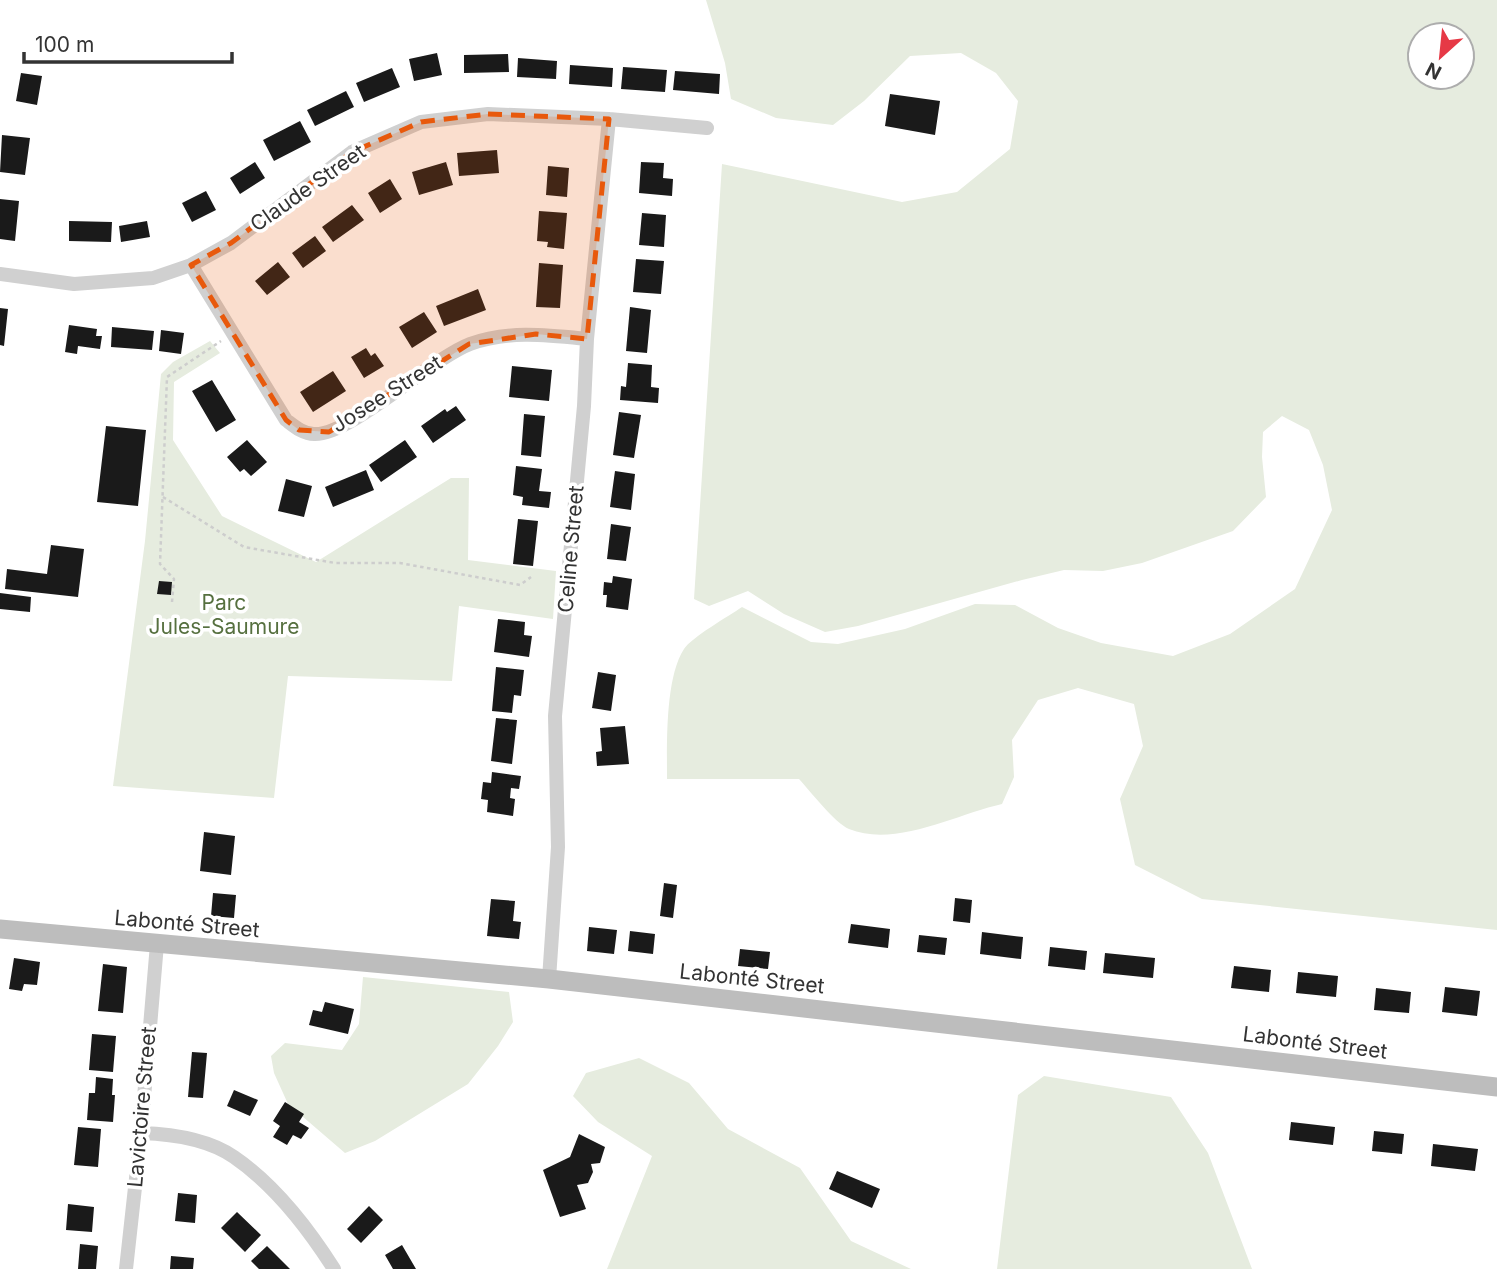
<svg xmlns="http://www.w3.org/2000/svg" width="1497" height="1269" font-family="Inter,sans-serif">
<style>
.green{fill:#e6ecdf;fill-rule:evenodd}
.building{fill:#1a1a1a}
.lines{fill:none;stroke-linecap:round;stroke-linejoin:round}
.path{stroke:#cdcdcd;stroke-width:2.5;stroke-dasharray:3.5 3.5;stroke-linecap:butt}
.street{stroke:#d0d0d0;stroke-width:14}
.secondary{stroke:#bdbdbd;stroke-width:19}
.marked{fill:#e8590c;fill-opacity:0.2;stroke:#e8590c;stroke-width:5;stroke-dasharray:14 9;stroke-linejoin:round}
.labels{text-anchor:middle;stroke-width:7;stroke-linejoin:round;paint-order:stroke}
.street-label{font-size:21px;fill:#333;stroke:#fff}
.park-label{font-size:21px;fill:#56703f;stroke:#fff}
</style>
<rect width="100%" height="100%" fill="#fff"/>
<path class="green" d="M706 0H1497V930L1202 899 1135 865 1120 799 1143 746 1134 704 1078 688 1038 700 1012 740 1014 777 1002 804C957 814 895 848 849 829 836 824 809 790 799 779H667C667 744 665 678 684 649 692 637 729 616 742 607L811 642 838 644 905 629 975 604 1015 605 1058 628 1101 643 1173 656 1230 634 1295 589 1332 510 1323 465 1309 430 1282 416 1263 432 1262 457 1266 497 1233 531 1142 563 1103 571 1064 570 1022 580 858 626 825 632 784 614 748 591 709 606 694 599 722 164 902 202 957 192 1010 149 1018 101 996 73 961 53 910 56 864 101 833 125 776 118 731 99 725 63ZM1420 35H1462V77H1420Z
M210 341 220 353 174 382 173 440 222 516 316 562 451 478H469L468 560 556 571 553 619 459 606 452 681 288 676 274 798 113 786 145 541 161 374 173 362Z
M363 977 509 992 513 1022 498 1046 468 1084 375 1141 345 1153 288 1104 274 1073 271 1056 285 1043 342 1050 359 1024Z
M639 1058 689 1083 728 1129 800 1168 851 1241 911 1269H607L652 1156 598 1122 573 1096 586 1073Z
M1044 1076 1171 1097 1208 1153 1252 1269H997L1018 1095Z"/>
<path class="building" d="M437 53 442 75 414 81 409 59Z
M508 54 509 72 464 73V55Z
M518 58 557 61 556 79 517 77Z
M570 65 613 68 612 87 569 84Z
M623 67 667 70 665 92 621 89Z
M392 68 400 87 364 102 356 83Z
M675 71 720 74 719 94 673 90Z
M21 73 42 76 37 105 16 101Z
M346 91 354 107 315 126 307 110Z
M890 94 940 101 935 135 885 126Z
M300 121 311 142 274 161 263 140Z
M2 135 30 138 25 175 0 172Z
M497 150 499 173 459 176 457 153Z
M255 162 265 178 240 194 230 178Z
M446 162 453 185 419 195 412 172Z
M641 162 664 163 663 178 673 179 672 196 639 193Z
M548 166 569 168 567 197 546 195Z
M390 179 402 199 380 213 368 193Z
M206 191 216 210 192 222 182 203Z
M0 199 19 201 15 241 0 239Z
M352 205 364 220 333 242 322 227Z
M539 211 567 213 564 249 547 247 548 242 537 241Z
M642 213 666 215 664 247 639 245Z
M69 221 112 222 111 242 69 241Z
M147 221 150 237 121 242 119 226Z
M315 236 326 251 303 268 292 253Z
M636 259 664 261 661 294 633 292Z
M278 262 290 277 267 295 255 281Z
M539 263 563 265 560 308 536 307Z
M478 289 486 310 444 326 436 306Z
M630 307 651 310 647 353 626 351Z
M0 308 8 309 4 346 0 345Z
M424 312 437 332 412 348 399 327Z
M69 325 97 329 96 336H102L100 349 78 346 77 354 65 352Z
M112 327 154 331 152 350 111 347Z
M161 330 184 333 181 354 159 351Z
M366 348 371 356 375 353 384 366 364 378 351 357Z
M628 363 652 365 651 387 659 388 658 403 620 400 621 386 626 387Z
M512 366 552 370 549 401 509 397Z
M333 371 346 391 313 412 300 392Z
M212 380 236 420 216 432 192 391Z
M456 406 466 420 433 443 421 426 445 409 447 412Z
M619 412 641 415 634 458 613 455Z
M524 414 545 416 541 457 521 455Z
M106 426 146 430 138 506 97 502Z
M247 440 267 462 251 476 244 469 240 472 227 457Z
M405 440 417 457 381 482 369 465Z
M516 466 542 469 539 491 551 492 549 508 522 505 523 497 513 495Z
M366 470 374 490 333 507 325 487Z
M615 471 635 474 631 510 610 507Z
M286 479 312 486 304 517 278 511Z
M518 519 538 521 533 566 513 564Z
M611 524 631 527 626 561 607 559Z
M51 545 84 549 78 597 5 589 7 569 47 574Z
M613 576 632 579 628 610 606 607 607 595H603L604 582 612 583Z
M159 581 172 582 171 595 157 594Z
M0 593 31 597 30 612 0 609Z
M498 619 525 622 524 635 532 636 529 657 494 652Z
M496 667 524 670 521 696 514 695 512 713 492 711Z
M598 672 616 675 611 711 592 708Z
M496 718 517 720 512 764 491 761Z
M625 726 629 764 597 766 596 752 602 751 600 728Z
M492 772 521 776 519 789 511 788 510 798 515 799 513 816 487 812 488 800 481 799 483 782 491 783Z
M204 832 235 836 231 875 200 871Z
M664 883 677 885 673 918 660 916Z
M213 893 236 895 234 918 211 916Z
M955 898 972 900 970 923 953 921Z
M491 899 515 901 513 921 521 922 519 939 487 936Z
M851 924 890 929 888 948 848 943Z
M589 927 617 930 614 954 587 951Z
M630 931 655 934 653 954 628 951Z
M982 932 1023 937 1021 959 980 954Z
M919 935 947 938 945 955 917 952Z
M1050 947 1087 951 1085 970 1048 966Z
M740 949 770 952 768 969 738 966Z
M1105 953 1155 958 1153 978 1103 973Z
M14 958 40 962 37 985 24 984 22 991 9 989Z
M103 964 127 967 123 1013 98 1011Z
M1234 966 1271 970 1269 992 1231 988Z
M1298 972 1338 976 1336 997 1296 993Z
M1445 987 1480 991 1477 1016 1442 1012Z
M1376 988 1411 992 1409 1013 1374 1010Z
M325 1002 354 1009 348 1034 309 1025 313 1010 322 1012Z
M92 1034 116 1036 113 1072 89 1070Z
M192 1052 207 1053 203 1098 188 1097Z
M96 1077 113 1079 112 1095H115L113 1122 87 1120 89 1093H95Z
M234 1090 258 1100 250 1116 227 1106Z
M285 1102 304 1114 299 1122 309 1128 301 1139 293 1135 287 1145 273 1137 280 1126 273 1121Z
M1291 1122 1335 1127 1333 1145 1289 1140Z
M78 1127 101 1129 98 1167 74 1165Z
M1374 1131 1404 1134 1402 1154 1372 1151Z
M579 1134 605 1147 600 1163 591 1164 593 1172 588 1183 577 1185 586 1209 560 1217 543 1170 570 1157Z
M1433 1144 1478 1149 1475 1171 1431 1166Z
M837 1171 880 1189 872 1208 829 1189Z
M178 1193 197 1195 195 1223 175 1221Z
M68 1204 94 1207 92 1232 66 1230Z
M369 1206 383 1220 361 1243 347 1229Z
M237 1212 261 1235 245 1252 221 1228Z
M80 1244 98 1246 96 1269H78Z
M402 1245 416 1269H393L385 1255Z
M267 1246 290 1269H259L251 1261Z
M171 1256 194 1258 193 1269H170Z"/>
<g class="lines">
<path class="path" d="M163 497 244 547 335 563H400L520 585 531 577
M172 602 174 579 160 564 167 377 221 341"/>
<path class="street" d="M191 265 286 420C294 426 303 434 314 434 349 436 431 359 470 344 508 330 548 335 587 339
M0 274 74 284 153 278 191 265 231 243 352 152 421 122 488 114 609 119 707 128
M549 979 558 847 555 716 584 406 587 339 609 119
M141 1133C172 1134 208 1139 234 1157 275 1185 308 1228 334 1269
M126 1269 141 1133 157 944"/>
<path class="secondary" d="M0 929 549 979 1497 1087"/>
</g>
<path class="marked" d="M488 114 609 119 587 339 536 334 469 344 329 432 299 430 286 420 191 265 231 243 352 152 421 122Z"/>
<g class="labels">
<g class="street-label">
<text transform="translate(308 188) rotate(-35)" y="7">Claude Street</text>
<text transform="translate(387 394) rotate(-32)" y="7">Josee Street</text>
<text transform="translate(571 549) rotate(-85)" y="7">Celine Street</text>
<text transform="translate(187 924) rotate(5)" y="7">Labonté Street</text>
<text transform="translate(752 979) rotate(6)" y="7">Labonté Street</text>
<text transform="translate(1315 1043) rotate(7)" y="7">Labonté Street</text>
<text transform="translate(142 1107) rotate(-85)" y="7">Lavictoire Street</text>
</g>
<g class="park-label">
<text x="224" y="610">Parc<tspan x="224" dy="24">Jules-Saumure</tspan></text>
</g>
</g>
<g transform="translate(1441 56) rotate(207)"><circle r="33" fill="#ffffff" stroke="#adadad" stroke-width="2"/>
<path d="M0-5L12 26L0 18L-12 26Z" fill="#e63946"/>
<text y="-10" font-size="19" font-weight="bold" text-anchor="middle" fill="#333333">N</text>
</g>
<path d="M24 52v10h208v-10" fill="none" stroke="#333333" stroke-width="3.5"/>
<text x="35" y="52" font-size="21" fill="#333333" stroke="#ffffff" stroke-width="5" paint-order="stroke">100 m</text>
</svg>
